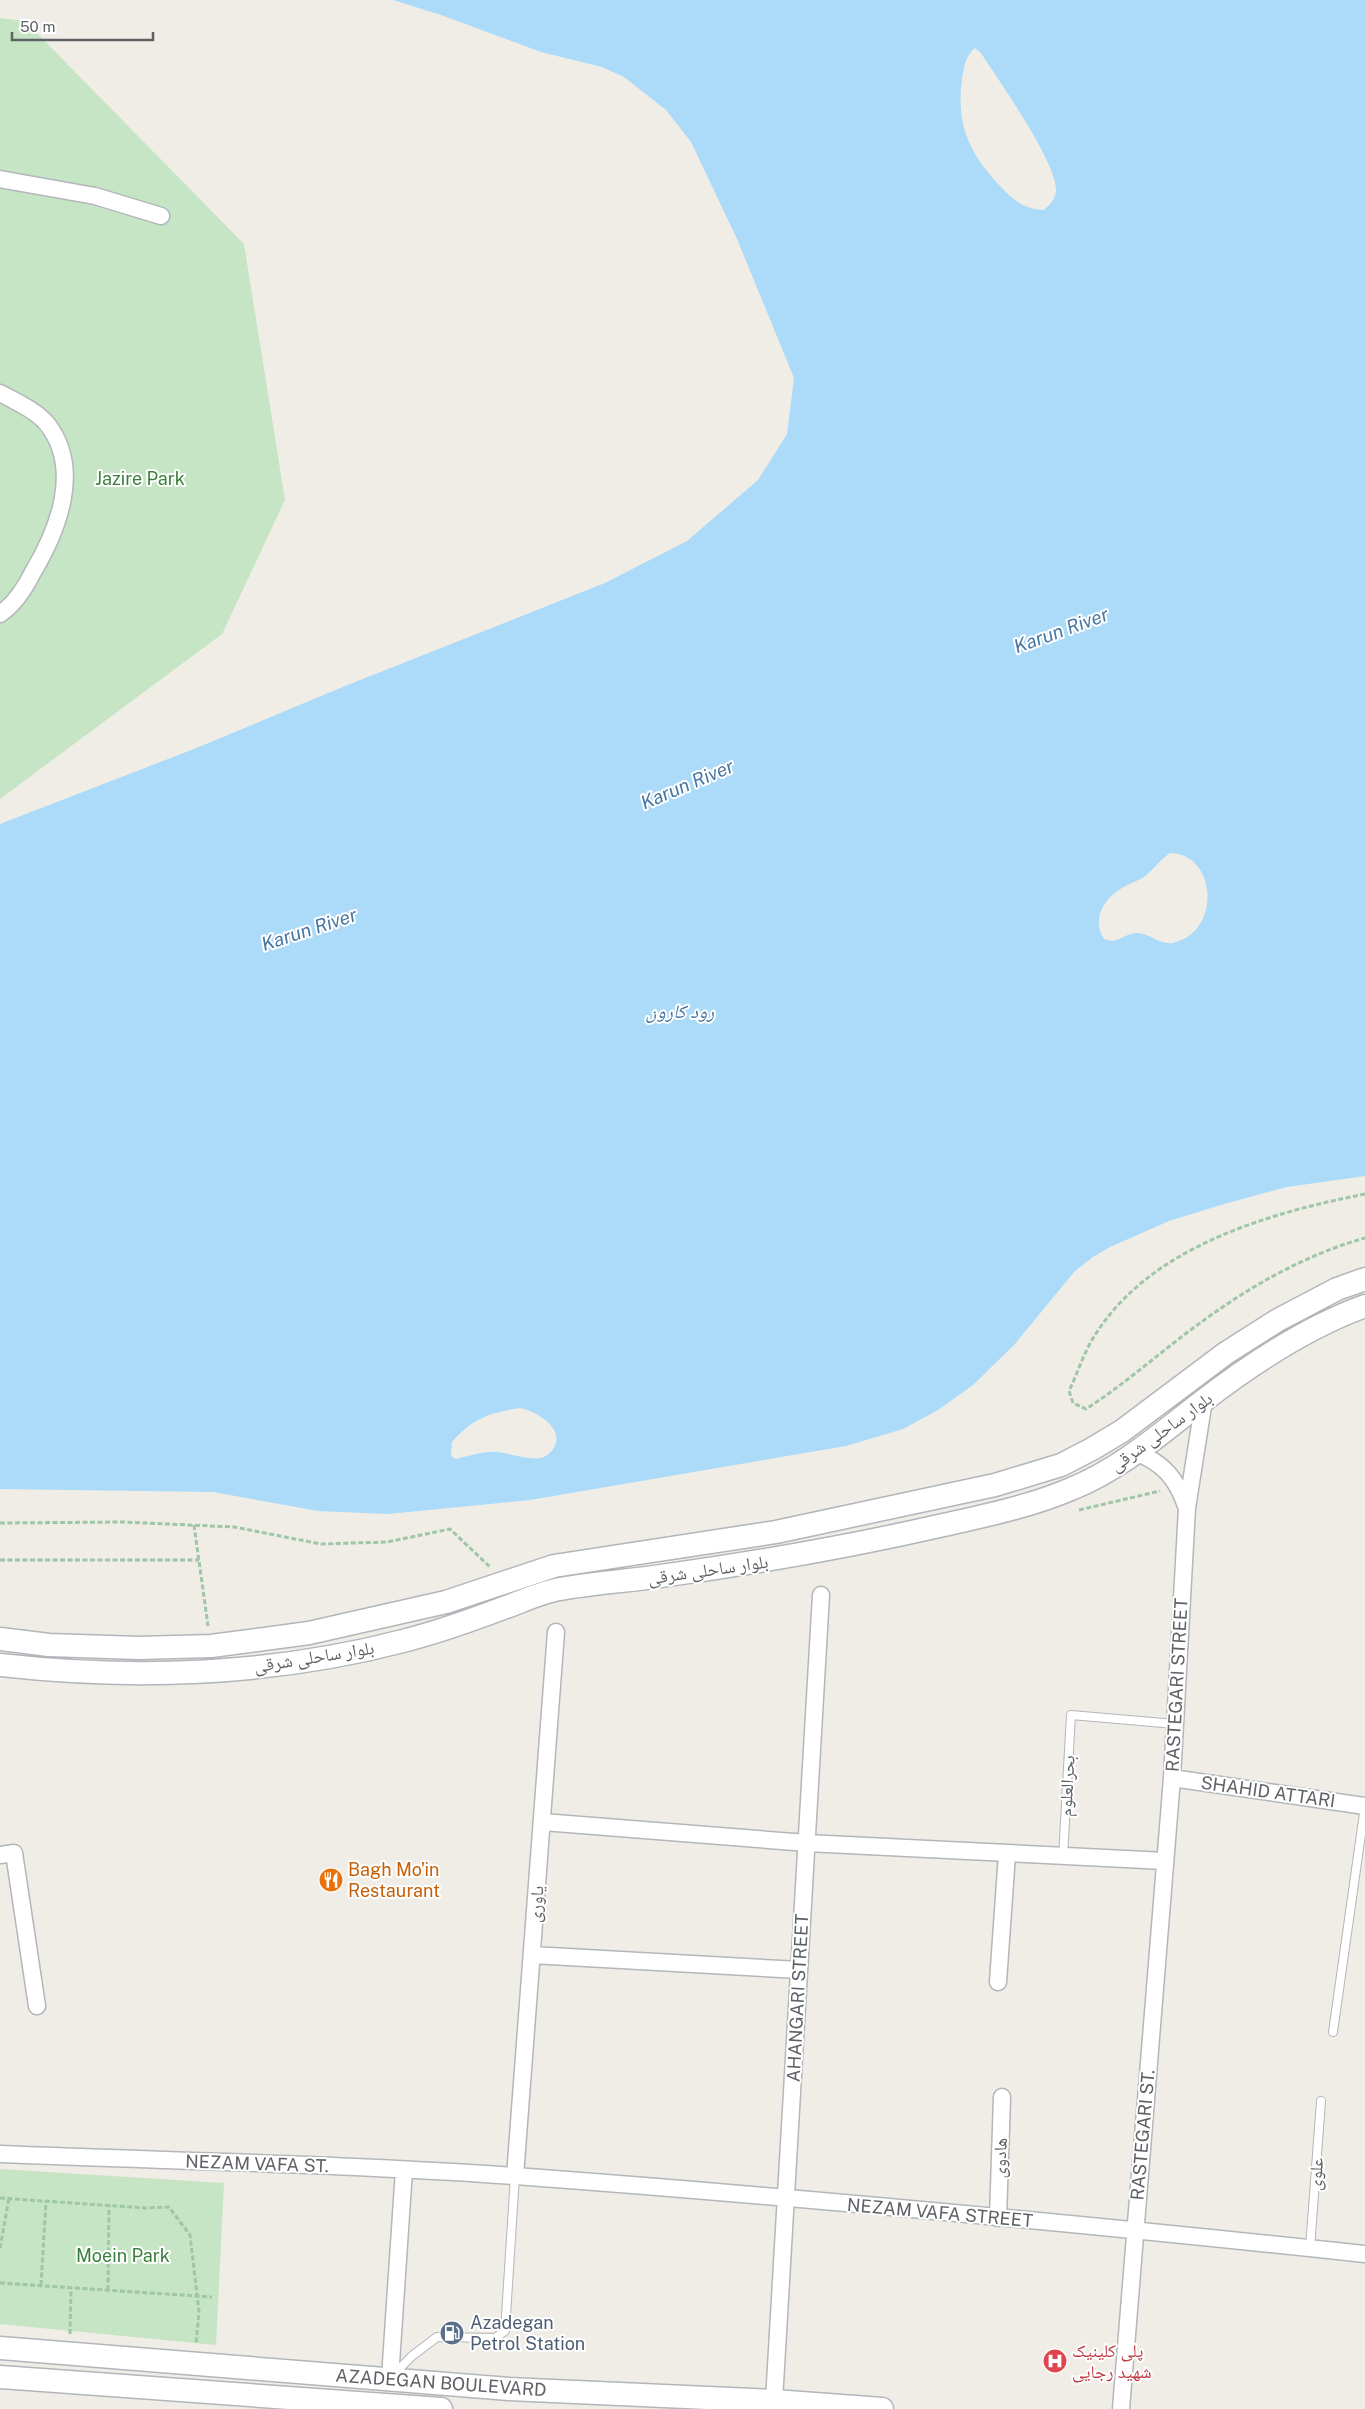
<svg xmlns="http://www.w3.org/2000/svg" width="1365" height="2409" font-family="'Public Sans','Noto Naskh Arabic',sans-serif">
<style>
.green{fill:#c6e5c4}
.water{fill:#abdbf9;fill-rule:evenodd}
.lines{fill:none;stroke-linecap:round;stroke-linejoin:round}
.lane-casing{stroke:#b3b6ba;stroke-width:10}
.street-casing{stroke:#b3b6ba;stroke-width:19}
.secondary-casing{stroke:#b2b5ba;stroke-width:25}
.path{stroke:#9ec6a7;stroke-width:3;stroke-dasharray:5 2.5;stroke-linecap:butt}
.lane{stroke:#fff;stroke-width:8}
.street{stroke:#fff;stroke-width:16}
.secondary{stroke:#fff;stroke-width:22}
.labels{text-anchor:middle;stroke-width:4;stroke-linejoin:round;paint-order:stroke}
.park-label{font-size:18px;fill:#3a803b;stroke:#fff}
.street-label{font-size:18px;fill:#5e6165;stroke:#fff}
.food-label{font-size:18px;fill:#c56008;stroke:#fff;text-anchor:start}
.service-label{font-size:18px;fill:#4e5e75;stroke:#fff;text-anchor:start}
.health-label{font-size:18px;fill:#be3a42;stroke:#fff;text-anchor:start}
.water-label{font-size:19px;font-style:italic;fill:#4676a2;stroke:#fff}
</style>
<rect width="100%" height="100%" fill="#efede6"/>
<path class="green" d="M0 18 25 21 244 244 285 500 222 634 0 799Z
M0 2169 224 2183 216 2345 0 2324Z"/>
<path class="water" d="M393 0H1365V1176L1287 1187 1224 1204 1169 1221 1110 1247 1093 1257 1075 1271 1014 1345 973 1385 938 1410 903 1429 846 1446 530 1500 388 1514 318 1511 213 1492 0 1489V824L199 747 345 686 605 583 687 541 758 480 787 434 794 378 737 239 691 142 666 110 624 77 602 67 541 52 441 15ZM975 48 981 53C999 81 1056 161 1056 190 1056 199 1050 204 1044 210 1024 209 1013 200 1000 186 969 153 956 125 962 79 964 67 965 56 975 48ZM1170 853C1218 854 1221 933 1173 943 1160 945 1149 933 1137 933 1124 933 1118 945 1104 939 1092 921 1102 901 1119 890 1127 884 1136 882 1144 877 1153 870 1160 860 1170 853ZM520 1408C536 1411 567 1429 553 1449 551 1453 545 1457 541 1458 528 1460 512 1454 498 1452 484 1451 470 1456 456 1459L451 1456 452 1442C473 1418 489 1413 520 1408Z"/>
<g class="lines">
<defs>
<path id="lane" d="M1063 1857 1071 1715 1175 1724
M1333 2032 1365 1806
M1310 2248 1321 2101
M393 2375 412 2356 437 2337 495 2338 505 2331 515 2176"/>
<path id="street" d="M0 179 95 196 161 216
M0 393C15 401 37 411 48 425 82 470 58 530 33 572 25 588 15 604 0 614
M1137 1453C1164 1463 1177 1480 1186 1506
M1172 1778 1365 1806
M543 1822 807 1843 1165 1861
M0 1855 14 1853 37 2006
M532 1955 799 1970
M998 1982 1007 1854
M0 2154C172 2161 344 2164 515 2176 799 2197 1082 2224 1365 2254
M515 2176 556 1632
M998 2218 1002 2097
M390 2378 404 2170
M774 2401 821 1595
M1121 2409 1172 1778 1187 1508 1204 1400"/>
<path id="secondary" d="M0 1639 49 1645 139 1648 211 1646 309 1633 446 1602 554 1566 776 1532 995 1485 1061 1465 1092 1449 1122 1431 1226 1353 1278 1320 1337 1289 1365 1279
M0 1665C134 1680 272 1675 403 1641 438 1632 472 1620 506 1607 523 1601 542 1592 560 1589 594 1583 628 1581 661 1576 754 1563 847 1547 939 1526 983 1516 1029 1507 1071 1489 1121 1469 1161 1433 1203 1401 1251 1364 1307 1327 1365 1306
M0 2348 509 2389 774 2401 882 2409
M0 2377 441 2409"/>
</defs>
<use href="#lane" class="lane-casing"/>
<use href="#street" class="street-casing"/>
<use href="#secondary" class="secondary-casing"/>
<path class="path" d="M1365 1194C1269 1213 1153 1246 1097 1332 1085 1349 1078 1372 1069 1391L1073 1403 1086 1409C1125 1384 1159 1353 1196 1326 1247 1288 1304 1255 1365 1238
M1079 1510 1160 1491
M0 1523 123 1522 234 1527 321 1544 387 1542 450 1529 490 1567
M194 1525 208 1626
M0 1560H199
M0 2198 145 2208 169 2207 190 2235 199 2312 196 2344
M0 2248 9 2198
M0 2283 212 2297
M41 2285 46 2201
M108 2290 109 2205
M70 2334 71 2287"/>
<use href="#lane" class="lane"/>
<use href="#street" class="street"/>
<use href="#secondary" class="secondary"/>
</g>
<defs>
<symbol id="restaurant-disc" viewBox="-11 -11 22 22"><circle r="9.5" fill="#e8710a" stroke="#fff"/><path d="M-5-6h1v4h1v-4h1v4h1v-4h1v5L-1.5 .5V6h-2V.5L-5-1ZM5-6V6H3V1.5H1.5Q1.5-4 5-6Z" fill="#fff"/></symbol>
<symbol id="fuel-disc" viewBox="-11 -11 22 22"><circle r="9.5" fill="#5c6f8a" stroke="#fff"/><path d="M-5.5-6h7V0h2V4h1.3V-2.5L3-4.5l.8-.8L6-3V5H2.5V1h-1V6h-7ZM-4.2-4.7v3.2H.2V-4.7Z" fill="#fff"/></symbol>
<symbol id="hospital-disc" viewBox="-11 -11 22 22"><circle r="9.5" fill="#e0444e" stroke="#fff"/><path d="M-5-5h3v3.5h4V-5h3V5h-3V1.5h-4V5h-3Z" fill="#fff"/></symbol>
</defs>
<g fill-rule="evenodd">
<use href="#restaurant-disc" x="317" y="1866" width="28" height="28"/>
<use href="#fuel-disc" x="438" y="2319" width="28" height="28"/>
<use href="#hospital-disc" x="1041" y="2347" width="28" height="28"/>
</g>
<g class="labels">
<g class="park-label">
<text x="140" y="485">Jazire Park</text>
<text x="123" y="2262">Moein Park</text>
</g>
<g class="street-label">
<text transform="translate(1161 1432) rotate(-36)" y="6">بلوار ساحلی شرقی</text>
<text transform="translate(708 1570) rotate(-8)" y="6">بلوار ساحلی شرقی</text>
<text transform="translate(314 1657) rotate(-9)" y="6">بلوار ساحلی شرقی</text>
<text transform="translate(1177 1685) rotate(-87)" y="6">RASTEGARI STREET</text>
<text transform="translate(1067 1786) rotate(-87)" y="6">بحرالعلوم</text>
<text transform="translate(1268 1792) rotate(8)" y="6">SHAHID ATTARI</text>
<text transform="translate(536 1904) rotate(-85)" y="6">یاوری</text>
<text transform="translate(798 1998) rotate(-87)" y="6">AHANGARI STREET</text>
<text transform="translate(1143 2135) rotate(-85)" y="6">RASTEGARI ST.</text>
<text transform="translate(1000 2158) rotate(-88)" y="6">هادوی</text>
<text transform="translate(257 2164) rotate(2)" y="6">NEZAM VAFA ST.</text>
<text transform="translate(1316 2174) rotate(-86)" y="6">علوی</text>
<text transform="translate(940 2213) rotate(5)" y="6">NEZAM VAFA STREET</text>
<text transform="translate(441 2383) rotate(4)" y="6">AZADEGAN BOULEVARD</text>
</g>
<g class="food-label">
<text x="348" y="1876">Bagh Mo'in<tspan x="348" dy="21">Restaurant</tspan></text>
</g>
<g class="service-label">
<text x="470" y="2329">Azadegan<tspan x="470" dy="21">Petrol Station</tspan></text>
</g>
<g class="health-label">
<text x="1072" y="2357">پلی کلینیک<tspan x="1072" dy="21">شهید رجایی</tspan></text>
</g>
<g class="water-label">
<text transform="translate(1061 630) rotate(-20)" y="7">Karun River</text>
<text transform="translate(687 784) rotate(-23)" y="7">Karun River</text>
<text transform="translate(309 929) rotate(-18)" y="7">Karun River</text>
<text x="680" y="1018">رود کارون</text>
</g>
</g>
<path d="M12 32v8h141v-8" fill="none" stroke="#5e6165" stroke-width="2.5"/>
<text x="20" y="32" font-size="15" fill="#5e6165" stroke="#ffffff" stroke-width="4" paint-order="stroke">50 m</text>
</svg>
